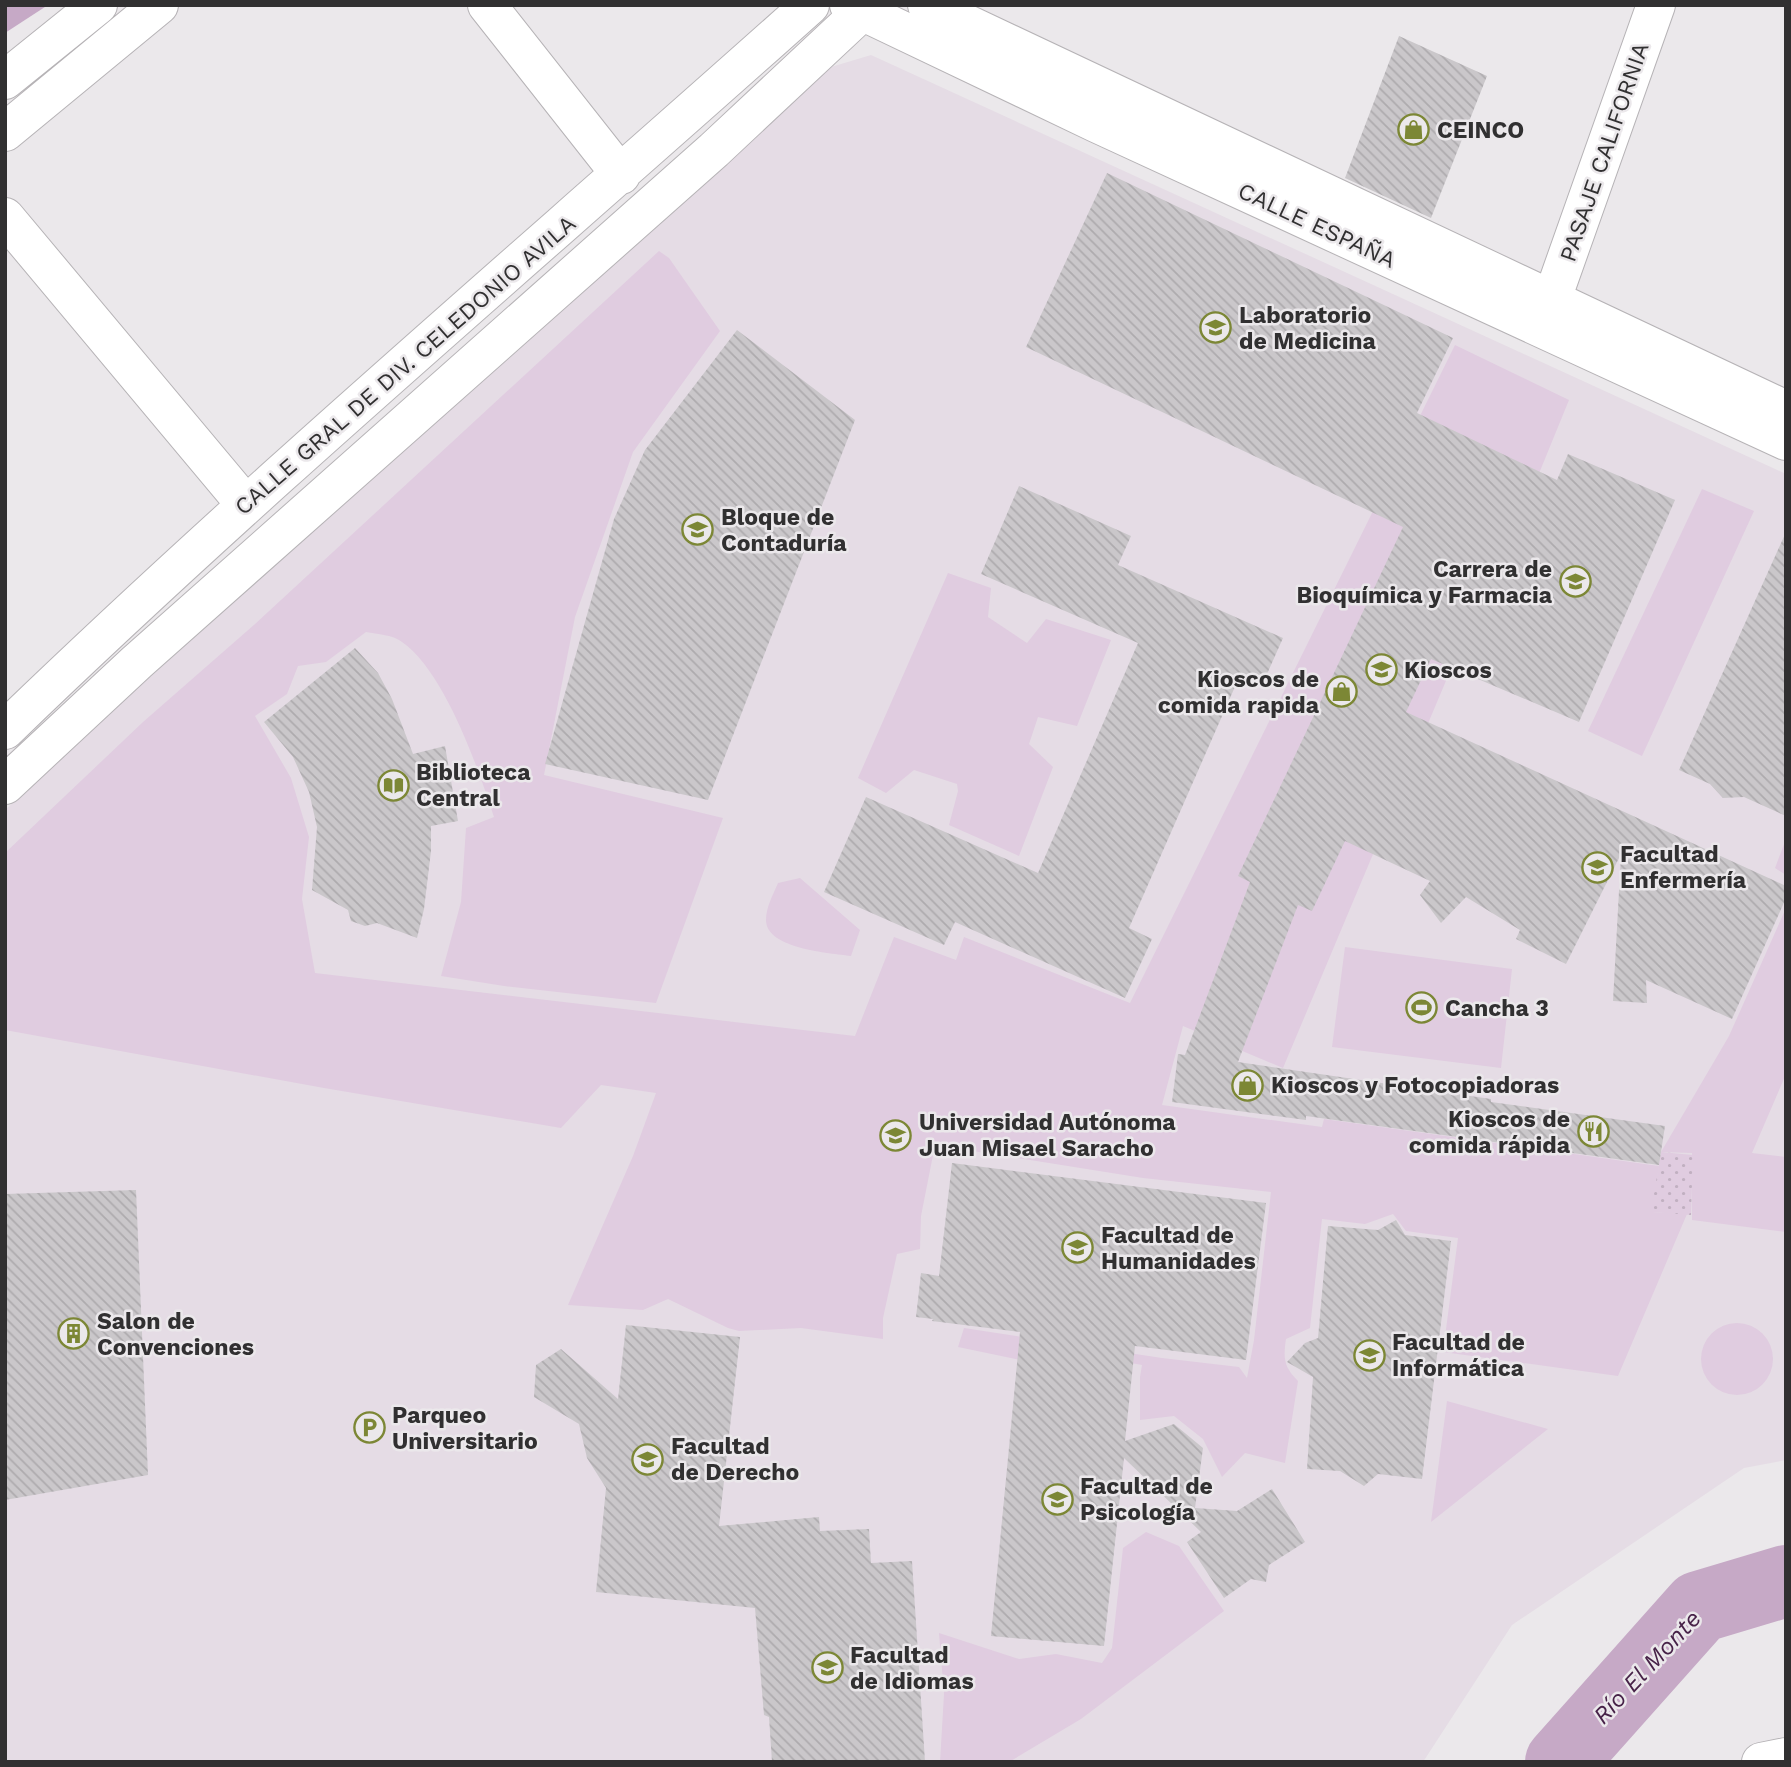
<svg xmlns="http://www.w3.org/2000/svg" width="1791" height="1767" font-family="'Work Sans',sans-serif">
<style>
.built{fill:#e5dce5}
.grass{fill:#e0cce0}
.park{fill:url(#park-dots)}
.water{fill:#c6a9c6}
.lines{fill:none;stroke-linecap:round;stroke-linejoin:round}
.river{stroke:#c6a9c6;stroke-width:72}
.building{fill:url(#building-back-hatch)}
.street-casing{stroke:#b6b3b6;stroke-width:40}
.secondary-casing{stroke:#b6b3b6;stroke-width:40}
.street{stroke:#fff;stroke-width:38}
.secondary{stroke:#fff;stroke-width:38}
.labels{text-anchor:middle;stroke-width:5;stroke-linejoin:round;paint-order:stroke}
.poi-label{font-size:23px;font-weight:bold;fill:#313031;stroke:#ebe8eb;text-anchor:start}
.street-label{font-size:23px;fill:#313031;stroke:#ebe8eb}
.water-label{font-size:24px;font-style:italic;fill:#472248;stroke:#ebe8eb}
</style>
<defs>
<pattern id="park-dots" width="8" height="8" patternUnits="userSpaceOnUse" patternTransform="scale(1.75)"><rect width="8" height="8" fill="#e0cce0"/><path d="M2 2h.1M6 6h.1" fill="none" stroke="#c1b0c1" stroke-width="1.8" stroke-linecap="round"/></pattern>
<pattern id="building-back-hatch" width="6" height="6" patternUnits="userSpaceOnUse" patternTransform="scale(1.75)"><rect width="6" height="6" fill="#cac7ca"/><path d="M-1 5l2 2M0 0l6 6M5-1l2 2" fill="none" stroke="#aeabae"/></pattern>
</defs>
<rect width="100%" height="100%" fill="#ebe8eb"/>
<path class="built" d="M871 55 1786 474V1460L1744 1468 1512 1625 1423 1762H5V810L801 76Z"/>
<path class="grass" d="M659 251 669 258 720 331 633 452 575 617 544 775 723 818 656 1003 504 986 441 976 461 902 466 828 494 817C478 768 445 672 402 642 394 635 377 634 366 632L326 662 298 666 287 694 255 716 291 778 309 837 302 899 315 973 855 1036 894 937 956 960 964 937 1130 1003 1455 345 1569 400 1511 542 1456 657 1283 1068 1183 1026 1162 1105 1322 1127 1324 1119 1659 1166 1652 1212 1687 1214 1618 1376 1443 1352 1458 1238 1406 1231 1393 1214 1365 1224 1322 1219 1310 1328 1286 1339C1283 1359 1284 1367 1298 1381L1285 1463 1245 1453 1222 1477 1203 1439 1174 1416 1140 1420V1377L1142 1365 1098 1357 1045 1365 958 1347 964 1328 1162 1358 1239 1367 1247 1378 1254 1340 1271 1192 1143 1178 935 1145 921 1216 920 1249 897 1254 883 1318V1339L801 1328 739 1331 728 1328 668 1299 643 1310 568 1305 633 1156 656 1093 601 1085 561 1128 324 1088 5 1030V853L143 722 255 624Z
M1702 489 1754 511 1642 756 1588 731Z
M948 573 991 588 988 617 1027 643 1046 619 1111 640 1077 726 1038 717 1029 744 1053 767 1019 856 949 825 958 791 957 784 914 770 886 793 858 778Z
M1786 839V875L1775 868Z
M800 878 860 930 851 956C830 953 766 949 766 920 766 907 773 895 778 883Z
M1786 908V1074L1752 1153 1786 1157V1232L1692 1220V1153L1661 1152 1729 1036Z
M1345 947 1512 969 1501 1068 1332 1047Z
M1701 1359a36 36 0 1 1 72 0a36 36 0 1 1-72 0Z
M1447 1401 1548 1429 1431 1522Z
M1146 1532 1179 1546 1224 1611 1081 1719 1009 1762H940L944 1694 939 1633 1019 1659 1056 1654 1102 1663 1112 1648 1123 1548Z"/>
<path class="park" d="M1661 1152 1693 1155 1691 1215 1651 1212Z"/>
<path class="water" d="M5 5H48L5 33Z"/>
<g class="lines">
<path class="river" d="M1561 1762 1699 1607 1786 1581"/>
</g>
<path class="building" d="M1399 36 1487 76 1431 218 1345 178Z
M1107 173 1453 338 1417 413 1557 480 1568 454 1675 500 1579 722 1431 659 1406 712 1786 886V898L1732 1019 1646 980 1647 1003 1613 1001 1621 854 1566 964 1516 939 1520 930 1466 897 1441 923 1420 895 1430 881 1345 841 1312 911 1298 905 1238 1062 1491 1099V1102L1665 1126 1659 1165 1306 1116V1120L1172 1102 1178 1054 1185 1055 1250 882 1238 876 1403 527 1026 347Z
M737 330 855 420 708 800 545 764 614 519 645 450Z
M1019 486 1131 536 1118 565 1283 638 1263 683 1241 673 1129 928 1152 939 1125 998 955 922 944 945 824 892 866 797 1038 873 1138 643 981 574Z
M1786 532V816L1744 797 1723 798 1710 784 1679 770Z
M355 648 378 673 392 699 413 754 445 746 458 821 431 826V851L424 909 417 938 377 923 365 926 351 921 348 910 312 890 317 827 309 792 293 757 264 722Z
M952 1163 1266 1203 1246 1360 1135 1346 1125 1441 1174 1424 1203 1448 1195 1508 1237 1511 1272 1489 1305 1542 1269 1565 1266 1582 1251 1579 1224 1598 1187 1542 1201 1532 1124 1458 1104 1646 991 1636 1020 1332 932 1321 933 1319 916 1317 921 1273 939 1276Z
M136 1190 148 1475 5 1500V1194Z
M1396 1220 1405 1235 1451 1241 1422 1479 1378 1474 1364 1486 1340 1471 1307 1469 1313 1377 1287 1362 1305 1343 1318 1338 1328 1226 1378 1230Z
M626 1325 740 1337 719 1526 819 1517 820 1531 869 1529 871 1563 912 1561 925 1762H772L769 1717 764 1715 755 1608 596 1592 606 1488 587 1458 579 1424 534 1397 536 1365 561 1349 618 1399Z"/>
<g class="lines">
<defs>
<path id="street" d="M487 5 621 175
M849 5 1096 123 1786 441
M927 5 1786 410
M5 217 246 505
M1552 299 1656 5
M5 730C265 479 541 246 810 5
M5 785 137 662 714 150 869 5
M1761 1762 1786 1757"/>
<path id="secondary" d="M5 80 98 5
M5 132 159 5"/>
</defs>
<use href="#street" class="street-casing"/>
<use href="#secondary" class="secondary-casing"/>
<use href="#street" class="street"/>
<use href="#secondary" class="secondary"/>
</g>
<defs>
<symbol id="shop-ring" viewBox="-11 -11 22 22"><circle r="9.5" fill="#ebe8eb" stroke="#7c8735" stroke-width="1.5"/><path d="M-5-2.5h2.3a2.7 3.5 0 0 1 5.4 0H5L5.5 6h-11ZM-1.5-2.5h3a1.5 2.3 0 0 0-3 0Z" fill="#7c8735"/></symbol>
<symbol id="university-ring" viewBox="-11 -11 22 22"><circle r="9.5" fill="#ebe8eb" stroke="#7c8735" stroke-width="1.5"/><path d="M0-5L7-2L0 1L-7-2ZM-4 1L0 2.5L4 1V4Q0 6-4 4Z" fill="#7c8735"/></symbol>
<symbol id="library-ring" viewBox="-11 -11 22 22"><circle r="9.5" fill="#ebe8eb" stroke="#7c8735" stroke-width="1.5"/><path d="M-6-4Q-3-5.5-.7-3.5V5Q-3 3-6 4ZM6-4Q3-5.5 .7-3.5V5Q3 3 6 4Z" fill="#7c8735"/></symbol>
<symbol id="stadium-ring" viewBox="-11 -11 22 22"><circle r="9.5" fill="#ebe8eb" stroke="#7c8735" stroke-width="1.5"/><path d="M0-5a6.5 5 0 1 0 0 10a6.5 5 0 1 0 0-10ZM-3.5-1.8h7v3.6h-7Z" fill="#7c8735"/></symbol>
<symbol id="restaurant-ring" viewBox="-11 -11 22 22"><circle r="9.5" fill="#ebe8eb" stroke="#7c8735" stroke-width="1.5"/><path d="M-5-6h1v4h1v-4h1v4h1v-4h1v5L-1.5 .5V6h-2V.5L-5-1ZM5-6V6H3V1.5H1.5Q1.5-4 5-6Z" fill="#7c8735"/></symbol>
<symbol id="building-ring" viewBox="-11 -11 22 22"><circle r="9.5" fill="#ebe8eb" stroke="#7c8735" stroke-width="1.5"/><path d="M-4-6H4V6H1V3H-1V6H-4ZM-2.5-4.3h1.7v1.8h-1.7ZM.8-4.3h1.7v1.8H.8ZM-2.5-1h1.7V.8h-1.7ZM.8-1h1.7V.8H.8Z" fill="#7c8735"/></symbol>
<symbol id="parking-ring" viewBox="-11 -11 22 22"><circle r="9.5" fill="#ebe8eb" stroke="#7c8735" stroke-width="1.5"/><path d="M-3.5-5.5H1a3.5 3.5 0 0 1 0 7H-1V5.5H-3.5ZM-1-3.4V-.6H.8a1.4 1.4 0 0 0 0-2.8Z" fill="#7c8735"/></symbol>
</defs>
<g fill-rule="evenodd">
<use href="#shop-ring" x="1396" y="112" width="35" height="35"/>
<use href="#university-ring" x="1198" y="310" width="35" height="35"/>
<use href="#university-ring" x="680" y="512" width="35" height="35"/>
<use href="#university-ring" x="1558" y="564" width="35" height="35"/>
<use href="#university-ring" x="1364" y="652" width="35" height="35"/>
<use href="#shop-ring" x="1324" y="674" width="35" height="35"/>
<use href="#library-ring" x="376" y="768" width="35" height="35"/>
<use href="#university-ring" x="1580" y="850" width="35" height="35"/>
<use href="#stadium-ring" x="1404" y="990" width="35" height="35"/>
<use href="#shop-ring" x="1230" y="1068" width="35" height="35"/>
<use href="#restaurant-ring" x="1576" y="1114" width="35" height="35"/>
<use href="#university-ring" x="878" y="1118" width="35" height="35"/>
<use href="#university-ring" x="1060" y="1230" width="35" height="35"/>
<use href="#building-ring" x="56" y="1316" width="35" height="35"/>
<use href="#university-ring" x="1352" y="1338" width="35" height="35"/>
<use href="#parking-ring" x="352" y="1410" width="35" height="35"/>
<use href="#university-ring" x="630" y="1442" width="35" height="35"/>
<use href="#university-ring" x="1040" y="1482" width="35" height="35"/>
<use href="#university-ring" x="810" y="1650" width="35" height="35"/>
</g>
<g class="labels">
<g class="poi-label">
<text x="1437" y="138">CEINCO</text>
<text x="1239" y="323">Laboratorio<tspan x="1239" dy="26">de Medicina</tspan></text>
<text x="721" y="525">Bloque de<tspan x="721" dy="26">Contaduría</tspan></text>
<text x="1552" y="577" text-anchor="end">Carrera de<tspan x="1552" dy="26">Bioquímica y Farmacia</tspan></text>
<text x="1404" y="678">Kioscos</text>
<text x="1319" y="687" text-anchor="end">Kioscos de<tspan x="1319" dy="26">comida rapida</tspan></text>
<text x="416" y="780">Biblioteca<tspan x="416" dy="26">Central</tspan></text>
<text x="1620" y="862">Facultad<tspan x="1620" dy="26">Enfermería</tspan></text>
<text x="1445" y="1016">Cancha 3</text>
<text x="1271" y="1093">Kioscos y Fotocopiadoras</text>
<text x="1570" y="1127" text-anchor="end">Kioscos de<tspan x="1570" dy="26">comida rápida</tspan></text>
<text x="919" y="1130">Universidad Autónoma<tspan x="919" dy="26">Juan Misael Saracho</tspan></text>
<text x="1101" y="1243">Facultad de<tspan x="1101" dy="26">Humanidades</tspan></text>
<text x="97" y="1329">Salon de<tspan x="97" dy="26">Convenciones</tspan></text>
<text x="1392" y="1350">Facultad de<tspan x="1392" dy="26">Informática</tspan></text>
<text x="392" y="1423">Parqueo<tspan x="392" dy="26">Universitario</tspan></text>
<text x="671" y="1454">Facultad<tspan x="671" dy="26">de Derecho</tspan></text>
<text x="1080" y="1494">Facultad de<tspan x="1080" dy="26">Psicología</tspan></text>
<text x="850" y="1663">Facultad<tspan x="850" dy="26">de Idiomas</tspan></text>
</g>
<g class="street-label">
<text transform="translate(1604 152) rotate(-71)" y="8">PASAJE CALIFORNIA</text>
<text transform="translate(1317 225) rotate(25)" y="8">CALLE ESPAÑA</text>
<text transform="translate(405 365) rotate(-41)" y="8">CALLE GRAL DE DIV. CELEDONIO AVILA</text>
</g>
<g class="water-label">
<text transform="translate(1647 1667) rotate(-47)" y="8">Río El Monte</text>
</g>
</g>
<rect width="1791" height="1767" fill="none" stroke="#313031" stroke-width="14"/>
</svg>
